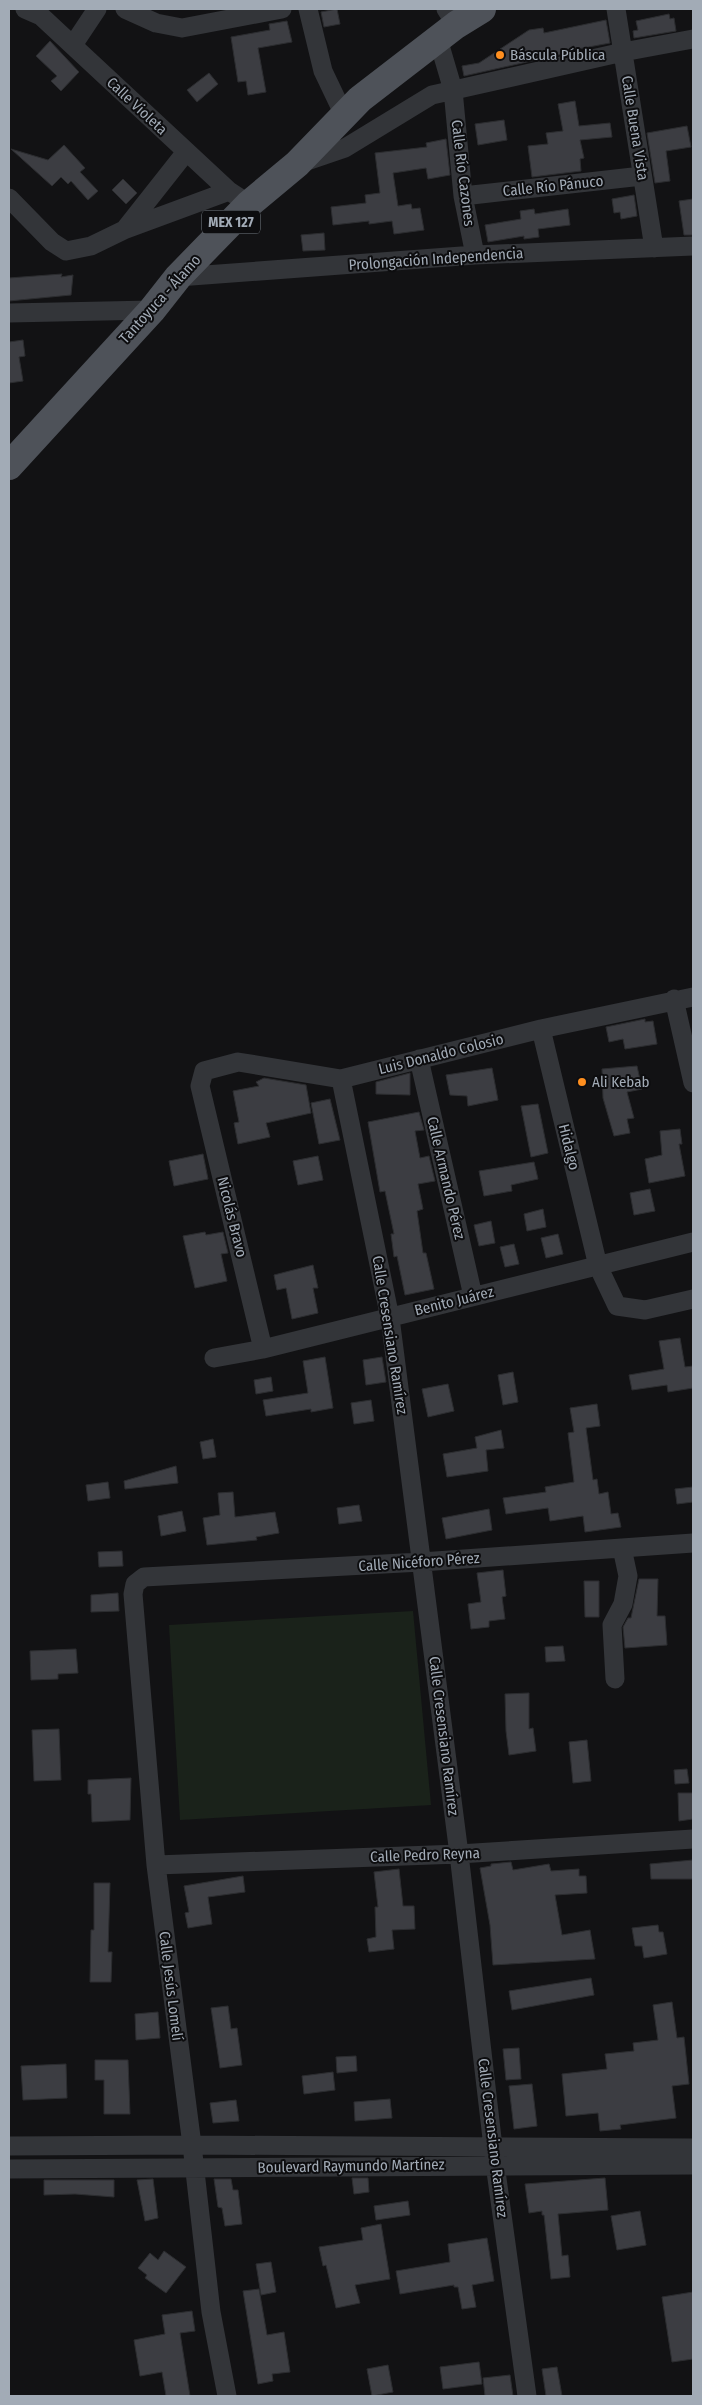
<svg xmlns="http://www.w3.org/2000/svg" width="702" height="2405" font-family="'Fira Sans Condensed',sans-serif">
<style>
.green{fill:#1a221a}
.building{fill:#3c3d42;stroke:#2c2d30}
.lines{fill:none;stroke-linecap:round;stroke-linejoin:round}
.street{stroke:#333539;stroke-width:19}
.primary{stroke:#4e5259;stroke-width:28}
.poi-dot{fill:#ff8f1f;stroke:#0d0d0f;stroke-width:2}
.labels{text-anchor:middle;stroke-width:4;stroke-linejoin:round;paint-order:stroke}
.shield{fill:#0d0d0f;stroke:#757c84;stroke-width:1}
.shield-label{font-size:14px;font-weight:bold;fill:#a2abb6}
.poi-label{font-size:15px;fill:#a2abb6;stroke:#0d0d0f;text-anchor:start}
.street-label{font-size:15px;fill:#a2abb6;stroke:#0d0d0f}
</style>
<rect width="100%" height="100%" fill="#121214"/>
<path class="green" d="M413 1611 431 1805 180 1820 169 1625Z"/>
<path class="building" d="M337 9 340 24 324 27 321 12Z
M669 14 670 19 674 18 676 31 634 38 633 31 638 30 636 21Z
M606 20 610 43 567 51V53L464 76 462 66 479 63 529 30 543 28 544 33Z
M287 21 292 42 258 48 266 92 248 95 246 81 238 82 231 37 270 30 269 24Z
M50 41 79 72 61 91 51 81 57 76 36 56Z
M209 73 218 84 197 102 187 90Z
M575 101 579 126 610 123 612 137 580 140 584 158 580 159 581 171 532 177 528 146 548 144 546 133 563 131 558 104Z
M504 120 507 140 478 145 475 124Z
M687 126 691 147 666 151 670 181 655 183 647 133Z
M446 139 450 175 428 179 426 168 393 173 398 206 411 204 412 209 420 208 424 230 394 234 392 221 369 224V221L333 225 331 207 366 203 365 195 380 193 375 153 427 147 426 143Z
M64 145 85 168 80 172 98 191 88 200 71 181 68 184 61 177 52 186 11 149 48 160Z
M123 179 137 193 126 204 112 190Z
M634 195 637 216 621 219 620 212 614 213 612 199Z
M693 199V235H684L679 201Z
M534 209 535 214 568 209 570 225 538 229 539 237 524 239V236L488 242 485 225 521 219 520 211Z
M324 233 325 250 303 251 301 235Z
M62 274 61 277 73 275 71 295 9 301V278Z
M23 340 25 356 19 357 23 381 9 383V342Z
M645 1019V1022L653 1021 657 1044 625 1049 623 1039 609 1042 606 1027Z
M637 1066 642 1089 627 1092 634 1118 627 1119 630 1133 614 1136 603 1098 602 1069Z
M492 1068 498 1100 468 1106 467 1096 450 1095 446 1075Z
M410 1073V1095L376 1094V1082Z
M264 1078 306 1085 311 1113 266 1123 270 1137 238 1144 234 1123 239 1122 233 1091 259 1086 256 1082Z
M330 1099 340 1140 319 1144 311 1103Z
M538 1104 548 1153 531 1157 521 1106Z
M419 1112 424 1130 415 1131 420 1158 429 1156 435 1181 418 1184 423 1209 417 1211 423 1253H426L434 1289 405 1295 397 1256 394 1257 391 1234H394L385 1191 380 1192 368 1122Z
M680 1129 682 1144H679L685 1176 649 1183 645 1159 662 1155 660 1131Z
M203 1154 208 1179 174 1186 169 1161Z
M318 1156 323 1180 298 1185 293 1161Z
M534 1162 538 1179 511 1185 512 1191 484 1196 479 1171Z
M650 1189 655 1211 634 1215 630 1193Z
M543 1209 546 1227 527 1231 524 1214Z
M491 1221 495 1243 479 1246 474 1225Z
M205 1232 206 1235 223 1232 228 1253 221 1254 227 1281 195 1288 183 1236Z
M558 1234 563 1254 546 1258 541 1238Z
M514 1244 519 1264 505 1267 500 1247Z
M313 1265 318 1288H313L318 1313 292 1319 286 1288 277 1290 274 1275Z
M680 1338 685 1367 693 1366V1388L668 1392 667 1385 632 1390 629 1375 664 1369 659 1341Z
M325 1357 333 1408 311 1412V1409L266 1416 263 1400 308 1393 303 1361Z
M382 1357 386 1382 366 1385 363 1360Z
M513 1372 518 1402 503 1405 498 1375Z
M271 1377 273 1391 256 1394 254 1380Z
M448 1384 454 1411 428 1417 422 1389Z
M371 1400 374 1421 354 1424 351 1403Z
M597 1404 600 1426 586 1428 593 1480 597 1479 599 1494 608 1492 611 1514 618 1513 621 1527 585 1532 583 1516 550 1521 548 1508 506 1514 503 1498 546 1492 545 1487 574 1482 568 1433 574 1432 570 1408Z
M501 1430 504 1448 486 1450 488 1471 447 1477 443 1454 477 1448 475 1437Z
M213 1439 216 1457 203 1459 200 1442Z
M176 1466 178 1483 125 1489 124 1481Z
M108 1482 110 1498 88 1501 86 1485Z
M693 1487V1502L677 1504 675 1489Z
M233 1492 235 1517 275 1512 279 1533 256 1537 257 1540 207 1545 203 1518 220 1515 218 1493Z
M359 1505 362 1521 339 1524 337 1508Z
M489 1509 492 1530 446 1539 442 1518Z
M182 1511 186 1531 161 1536 158 1516Z
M122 1551 123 1566 99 1567 98 1552Z
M503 1570 506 1596 502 1597 505 1619 489 1621V1627L471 1629 468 1604 481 1602 477 1573Z
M639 1579H658L657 1616H665L667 1645 625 1648 623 1627 628 1618H631Z
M584 1581H599V1617H585Z
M118 1593 119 1611 91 1612V1595Z
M563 1646 565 1661 546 1662 545 1647Z
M76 1649 78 1673 58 1674V1679L31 1680 30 1651Z
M529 1693V1729L533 1728 536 1751 509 1755 506 1731 505 1694Z
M59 1729 61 1780 34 1781 32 1730Z
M587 1740 591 1781 573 1783 569 1742Z
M687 1769 689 1783 675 1784 674 1770Z
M131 1778 130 1820 92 1822 91 1794H88V1780Z
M678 1793H693V1819L679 1821Z
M693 1860V1879H651L650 1864Z
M511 1862 513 1870 549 1864 551 1871 579 1869V1876H586L587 1893 555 1895 562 1935 590 1930 595 1959 493 1965 490 1925 480 1868 491 1866V1864Z
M399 1869 403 1906H414L415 1929 392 1930 394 1949 369 1952 367 1939 376 1937 375 1907H378L374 1872Z
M243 1876 245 1892 208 1897 212 1924 188 1928 185 1913 189 1912 184 1886Z
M94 1883H110L108 1952H112L111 1982H90L91 1930H94Z
M658 1925 659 1932H663L667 1954 644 1958 642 1946H635L632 1928Z
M591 1978 594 1995 512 2010 509 1991Z
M672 2002 677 2038 684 2037 689 2084 672 2086 676 2118 620 2125 621 2129 600 2131 598 2113 566 2116 562 2074 607 2069 605 2054 634 2051 633 2043 658 2040 653 2005Z
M228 2006 231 2029 237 2028 242 2065 220 2068 211 2008Z
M158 2012 160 2038 136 2040 135 2014Z
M519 2048 521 2079 506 2080 503 2049Z
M356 2056 357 2071 337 2073 336 2057Z
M95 2060H128L130 2114H104V2080H95Z
M66 2064 67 2098 23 2100 21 2066Z
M333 2072 335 2090 304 2094 302 2076Z
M532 2084 537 2126 514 2129 509 2086Z
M390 2099 392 2118 355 2121 354 2102Z
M236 2100 239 2121 213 2123 210 2103Z
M352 2178H368L369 2192 354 2194Z
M605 2178 608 2210 558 2214 562 2256 568 2255 570 2277 551 2279 544 2215H542V2211L529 2213 525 2184Z
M153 2179 158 2218 145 2221 137 2180Z
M214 2179H231L233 2190H238L242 2224 225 2226 222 2208 218 2207Z
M44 2180H114V2197L75 2194 44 2195Z
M408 2201 410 2215 376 2220 374 2206Z
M640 2211 646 2245 617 2250 611 2216Z
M381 2224 390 2279 355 2285 360 2303 336 2308 326 2265 323 2266 319 2247 363 2240 361 2228Z
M487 2238 494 2281 472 2285 476 2307 462 2309 458 2287H454V2285L400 2294 396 2271 450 2262 448 2244Z
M164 2251 186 2267 166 2293 145 2278 147 2275 138 2268 150 2253 158 2260Z
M271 2262 276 2292 261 2295 256 2264Z
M259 2289 267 2335 284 2332 290 2372 272 2374 273 2381 258 2384 243 2291Z
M693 2292V2359L672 2362 662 2297Z
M192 2311 195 2331 180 2333 190 2396H166L162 2372 140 2376 134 2340 165 2334 162 2315Z
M479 2362 482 2384 443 2389 440 2367Z
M388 2365 393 2392 372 2396 367 2369Z
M557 2367 562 2396H546L542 2369Z
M510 2375 513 2396H485L483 2378Z"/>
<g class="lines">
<path class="street" d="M25 9 41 16 229 191 249 204
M125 9 156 23 182 28 282 9
M308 9 323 71 344 115
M446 9 456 25
M616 9 654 248
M438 39 453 90 463 196 475 255
M73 45 97 9
M301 163 345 148 432 95 623 52 693 39
M463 196 642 176
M9 198 52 242 66 251 91 246 126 229 229 191
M126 228 186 152
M178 277 475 255 693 246
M9 313 152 310
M674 999 693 1083
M541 1029 598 1266 617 1306 645 1310 693 1299
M419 1059 473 1296
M341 1079 390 1318 459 1854 495 2164 527 2396
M263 1349 200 1086 204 1071 238 1062 341 1079 541 1029 693 997
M214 1358 263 1349 693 1242
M615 1679 612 1625 623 1604 628 1576 622 1548
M156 1865 459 1854 693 1839
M9 2146 192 2145 693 2148
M9 2169 693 2165
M227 2396 211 2312 192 2145 156 1865 133 1594 135 1584 144 1577 421 1562 693 1543"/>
<path class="primary" d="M9 466 152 310 178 277 249 204 297 164 360 99 456 25 482 9"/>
</g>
<g class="poi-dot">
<circle cx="500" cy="55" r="5"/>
<circle cx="582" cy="1082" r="5"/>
</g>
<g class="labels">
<rect class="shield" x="202" y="210.5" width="58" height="23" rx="4"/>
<g class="shield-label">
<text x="231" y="227">MEX 127</text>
</g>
<g class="poi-label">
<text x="510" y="60">Báscula Pública</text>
<text x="592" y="1087">Ali Kebab</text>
</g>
<g class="street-label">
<text transform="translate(137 106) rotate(43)" y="5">Calle Violeta</text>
<text transform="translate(635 128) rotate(81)" y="5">Calle Buena Vista</text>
<text transform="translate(463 173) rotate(83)" y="5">Calle Río Cazones</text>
<text transform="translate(553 186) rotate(-6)" y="5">Calle Río Pánuco</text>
<text transform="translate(436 259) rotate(-4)" y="5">Prolongación Independencia</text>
<text transform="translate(160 299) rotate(-48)" y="5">Tantoyuca - Álamo</text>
<text transform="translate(441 1054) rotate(-14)" y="5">Luis Donaldo Colosio</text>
<text transform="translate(569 1147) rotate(76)" y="5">Hidalgo</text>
<text transform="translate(446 1178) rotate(77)" y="5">Calle Armando Pérez</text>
<text transform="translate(232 1217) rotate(76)" y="5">Nicolás Bravo</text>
<text transform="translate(454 1301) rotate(-14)" y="5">Benito Juárez</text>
<text transform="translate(390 1335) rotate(81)" y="5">Calle Cresensiano Ramírez</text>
<text transform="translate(419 1562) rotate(-4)" y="5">Calle Nicéforo Pérez</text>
<text transform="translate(444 1736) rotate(83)" y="5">Calle Cresensiano Ramírez</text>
<text transform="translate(425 1855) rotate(-2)" y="5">Calle Pedro Reyna</text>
<text transform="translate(171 1986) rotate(83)" y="5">Calle Jesús Lomelí</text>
<text transform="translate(493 2138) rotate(83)" y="5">Calle Cresensiano Ramírez</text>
<text transform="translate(351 2166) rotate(-1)" y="5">Boulevard Raymundo Martínez</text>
</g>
</g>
<rect width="702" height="2405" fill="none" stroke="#a2abb6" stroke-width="20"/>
</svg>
